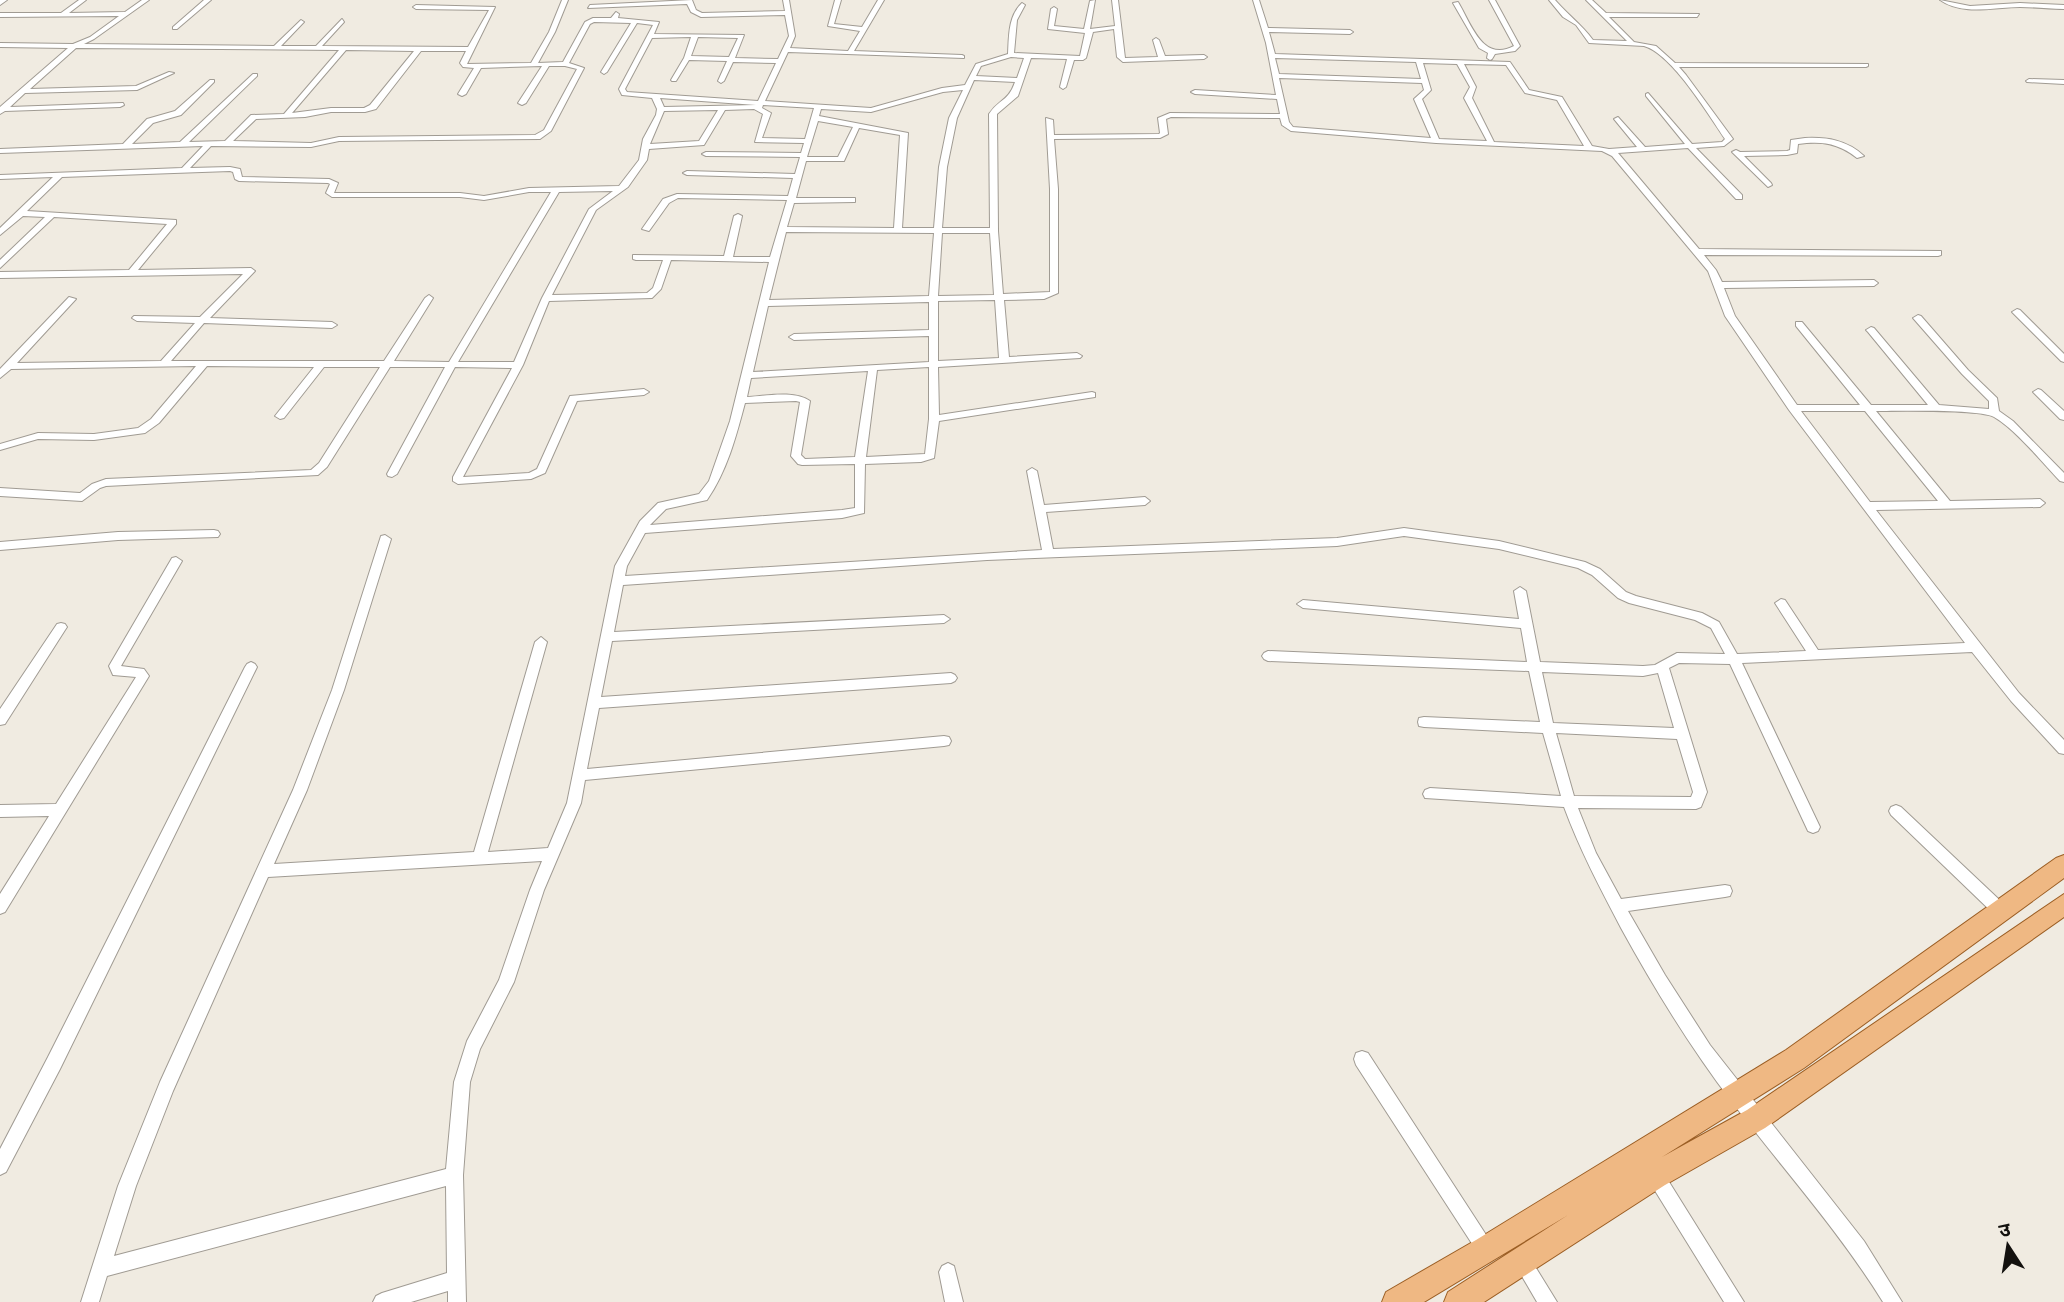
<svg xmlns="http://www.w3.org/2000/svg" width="2064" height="1302" font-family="'Titillium Web','Noto Sans Devanagari',sans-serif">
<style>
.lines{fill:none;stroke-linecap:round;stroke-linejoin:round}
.minor-casing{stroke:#a09b93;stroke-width:2}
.primary-casing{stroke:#9b5e24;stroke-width:2}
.minor{fill:#fff;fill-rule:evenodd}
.primary{fill:#efb883;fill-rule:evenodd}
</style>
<rect width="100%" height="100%" fill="#f0ebe1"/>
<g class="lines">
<defs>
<path id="minor" d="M0 0H7L0 5Z
M79 0H86L69 13 125 12 142 0H149L94 39 84 44 274 46 301 20 304 22 303 23 281 46H316L342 19 344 22 322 46 468 47 489 10 416 9 413 7 416 5 495 7 467 64 531 63 549 32 562 0H568L555 32 538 63 563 62 585 22 593 18H611L616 12 619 14 618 18 659 22 654 34 744 35 735 58 778 59 789 36 785 15 701 17 691 12 687 4 588 8 590 5 692 0 696 10 702 13 785 11 783 0H789L795 36 790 48 848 51 860 31 828 26 835 0H841L834 24 862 27 878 0H884L854 51 962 55 964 56V58L788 52 765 101 871 108 942 88 965 85 976 64 1008 54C1009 36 1008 16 1022 3L1025 5 1017 20 1014 53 1080 56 1085 33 1048 29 1051 9 1054 7 1057 9 1054 26 1084 29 1090 1 1095 0 1090 29 1115 26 1112 0H1118L1125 58 1158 57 1153 40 1156 38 1159 40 1165 56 1204 55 1207 57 1204 59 1123 62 1117 57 1114 29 1093 32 1086 58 1083 60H1074L1066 87 1063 89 1060 87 1067 59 1031 58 1018 96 997 114 998 231 1003 294 1050 292V189L1046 118 1053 120 1054 135 1159 134 1160 133 1158 118 1170 113 1280 114 1277 99 1195 94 1191 92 1195 90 1276 95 1266 43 1253 0H1259L1268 28 1350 30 1353 32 1350 34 1269 32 1275 54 1510 62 1529 90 1562 97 1592 146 1609 149 1637 147 1614 119 1618 117 1645 147 1685 144 1646 96V94L1648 93 1692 144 1722 142 1725 139C1708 114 1672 54 1644 46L1589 43 1576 25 1563 17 1549 0H1555C1568 15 1581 24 1593 40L1627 41 1586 0H1592L1606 13 1699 14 1697 17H1609L1634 42 1656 46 1675 63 1868 64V66L1866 67H1679L1686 75 1733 139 1724 146 1696 148 1742 195V199H1736L1688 148 1618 153 1699 249 1941 251V255L1938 256 1704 255 1716 270 1722 282 1874 280 1878 283 1874 286 1724 288 1735 316 1797 405H1860L1796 326V322H1802L1871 405H1928L1868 332 1866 330 1871 327 1874 328 1939 405 1989 409V401L1962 374 1913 318 1918 315 1921 316 1968 370 1997 398 1999 411 2013 421 2064 473V482L2060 481C2042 462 2016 430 1994 417 1980 409 1897 411 1876 411L1950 501 2040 499 2045 503 2040 507 1876 510 2019 693 2064 740V754L2059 753 2011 701 1972 652 1742 663 1820 827 1818 831 1813 833 1808 831 1730 664 1679 663 1669 668 1707 792 1701 807 1696 809 1578 808 1596 853 1621 899 1725 885 1730 886 1732 891 1730 896 1725 897 1628 911 1665 975 1710 1045 1864 1241 1902 1302H1883C1839 1231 1783 1169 1732 1102 1690 1047 1654 988 1621 928 1600 888 1580 850 1564 807L1425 798 1423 794 1425 790 1430 788 1561 796 1543 733 1424 727 1419 726 1418 722 1419 718 1424 717 1540 722 1529 671 1268 661 1264 659 1262 656 1264 653 1268 651 1527 662 1521 628 1303 608 1297 604 1303 600 1519 619 1514 591 1520 587 1526 591 1540 662 1643 666 1655 665 1677 653 1725 654 1711 628 1695 620 1629 603 1618 598 1592 575 1578 568 1499 549 1404 536 1337 546 987 560 623 585 614 632 944 615 950 619 944 623 612 641 601 697 951 673 955 675 957 678 955 681 951 683 599 708 587 769 944 736 949 737 951 741 949 745 944 746 585 780 581 803 544 890 514 982 480 1049 470 1082 463 1175 466 1302H448V1291L411 1302H373L376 1296 382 1293 447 1273 446 1186 107 1276 99 1302H81L118 1186 160 1082 293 790 332 690 381 536 385 535 391 539 344 690 307 790 274 864 474 852 535 642 541 637 547 642 488 852 548 848 567 803 615 566 640 521 658 503 699 494 709 481 730 421 769 262 671 260 661 289 652 298 549 301 523 365 463 477 529 473 537 469 570 396 644 389 649 392 644 395 577 401 545 473 531 479 458 484 453 481V477L512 368 455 367 397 474 392 477 388 476 387 474 445 367H390L327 467 318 475 106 486 100 488 82 501 0 496V488L80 493 92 484 106 479 311 470 319 463 380 367H324L284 418 280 419 275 416 314 367 207 366 159 423 145 433 94 440 38 439 0 450V444L38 433 94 434 138 428 151 419 196 366 11 369 0 378V369L69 297 76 299 17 363 161 361 195 323 137 321 132 318 134 316 200 317 243 274 0 278V272L129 270 167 224 54 217 0 268V260L45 217 23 216 0 235V228L53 177 0 179V175L182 168 203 146 0 153V149L123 144 147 119 175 111 210 80H214V82L181 115 153 123 132 144 180 142 253 74H257V76L189 142 225 141 251 115 284 114 339 50 76 48 30 89 136 86 169 72 174 73 137 90 25 93 10 107 123 103 124 105 120 107 5 111 0 114V107L68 48 0 47V43L73 44 90 37 119 16 0 17V13H61ZM594 22 631 23 601 72 604 74 607 72 637 23 653 25 619 89 622 95 652 98 657 109 656 115 643 139 639 160 619 186 529 188 484 196 460 193H334L338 183 329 179 242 177 240 169 230 167 190 168 211 146 311 147 339 141 540 139 551 131 584 68 569 63 590 24ZM691 37 684 58 671 80 672 81H676L689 60 727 61 718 81 721 83 724 81 733 62 776 63 758 101 627 92 625 89 652 38ZM698 37 738 38 729 57 691 56ZM346 50 414 51 370 105 364 108H331L292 113ZM421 51H466L460 63 463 67 474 68 458 94 462 96 466 94 481 68 542 66 518 103 522 105 526 103 549 66H565L577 69 544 130 535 135 339 137 311 143 233 141 256 119 305 117 331 112H365L376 109ZM1011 57 1024 58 1017 78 976 76 981 66ZM1275 58 1416 62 1421 79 1279 74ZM1423 63 1457 64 1470 87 1464 98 1487 141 1439 139 1422 99 1431 90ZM1464 64 1506 65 1525 93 1557 100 1584 146 1494 142 1472 98 1476 87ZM1279 78 1422 83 1424 90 1414 99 1431 138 1293 127 1289 122ZM974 80 1015 82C1008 102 1000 98 989 114L990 228H942L947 167 957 118ZM963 90 949 118 939 167 934 228H902L908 133 819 116 821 109 871 112 943 92ZM660 98 756 105 664 107ZM763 105 814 108 805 139 762 138 771 113 762 108ZM754 109 763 114 755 142 804 143 801 153 706 152 702 154 706 156 800 157 795 174 687 171 683 173 687 175 793 178 788 196 677 194 663 199 642 229 649 231 669 203 678 198 787 200 770 257H733L742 216 738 214 734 216 724 256 633 255V259L636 260H663L653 288 647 293 552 295 596 210 628 187 647 160 649 149 704 145 725 110ZM718 110 699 141 650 144 664 111ZM1171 117 1280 118 1282 125 1291 131 1436 143 1602 151 1612 156 1708 271 1725 316 1789 410 1965 643 1818 650 1785 600 1781 599 1775 603 1806 651 1737 654 1719 622 1702 613 1636 596 1626 592 1600 569 1585 562 1499 541 1404 528 1337 538 1053 549 1046 512 1145 505 1150 501 1145 497 1044 505 1037 471 1032 468 1027 471 1042 550 625 576 627 566 645 533 842 518 864 513 865 464 921 462 934 458 939 421 1095 397V393L1092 392 939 415 938 367 1080 358 1082 356 1077 353 1009 357 1004 300 1044 299 1058 293V189L1054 139 1160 138 1168 134 1166 119ZM818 121 853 127 838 157H807ZM859 128 900 135 894 228 787 227 794 203 855 202V198H796L806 161H844ZM230 171 233 172 235 179 239 181 328 183 330 184 326 193 332 197H460L484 200 529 192H551L449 362 394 361 433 298 429 295 425 298 384 361H171L204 323 332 328 337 325 332 322 210 318 255 271 251 268 138 270 176 224V220L27 211 62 177ZM613 191 589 209 542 298 514 362H458L559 192ZM786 232 934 233 929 296 769 300ZM942 233H990L994 295 938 296ZM995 300 999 358 938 361V301ZM929 302V330L794 334 789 337 794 340 929 336V362L753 372 768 306ZM929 367V419L925 454 866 457 877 370ZM868 371 855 457 805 459 801 455 810 401C794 390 766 396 747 397L751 378ZM796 401 800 402 791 456 798 464 802 465 855 464V508L842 510 650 525 666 509 707 500C727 471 736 437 745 403ZM1801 411H1865L1938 501 1870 502ZM1542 672 1643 676 1658 673 1674 728 1553 723ZM1556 733 1677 739 1693 792 1691 797 1574 796ZM542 861 530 890 499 980 467 1041 454 1082 446 1169 114 1256 136 1186 173 1091 268 877Z
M204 0H211L177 29H173V27Z
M1489 0H1495L1520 46 1515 51 1495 54 1492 59 1490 60 1487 58 1488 53 1479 48 1453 3 1458 2C1471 23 1482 63 1514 46Z
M1940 0 1970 6 2020 3 2064 5V9C2049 9 2035 7 2020 7 1994 7 1963 16 1940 0Z
M2029 79 2064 80V84L2027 82 2026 81Z
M1805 138C1827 137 1847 140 1864 156L1857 158C1838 143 1822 141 1798 144L1797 153 1787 155 1744 156 1771 183 1772 185 1768 187 1732 152 1736 150 1740 152 1787 151 1790 150 1791 140Z
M2017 309 2020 310 2064 354V362L2061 361 2012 312Z
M2038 389 2041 390 2064 411V420L2060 419 2033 392Z
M214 530 218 531 220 534 218 537 118 540 0 550V542L118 532Z
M176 557 182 561 121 666 144 669 149 676 5 912 0 914V894L49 816 0 817V805L56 804 136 677 113 675 109 666 172 558Z
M61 623 65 624 67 627 65 630 5 724 0 725V709L57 624Z
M251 662 255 664 257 667 60 1069 6 1172 0 1175V1149L48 1057 245 667 247 664Z
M1896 805 1901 807 2007 907 2009 912 2007 917 2002 919 1997 917 1891 815 1889 811 1891 807Z
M1362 1051 1368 1053 1492 1244 1495 1250 1492 1256 1486 1259 1480 1256 1356 1065 1354 1059 1356 1053Z
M1655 1166 1661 1169 1744 1302H1724L1649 1181 1646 1175 1649 1169Z
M1522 1252 1528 1255 1557 1302H1537L1513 1261 1516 1255Z
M948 1263 954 1266 963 1302H945L939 1272 942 1266Z"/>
<path id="primary" d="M2064 855V878L1804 1068 1662 1157 1747 1110 2064 894V917L1765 1128 1665 1185 1484 1302H1444L1448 1292 1568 1215 1424 1302H1382L1386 1292 1476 1240 1786 1050 2056 858Z"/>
</defs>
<use href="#minor" class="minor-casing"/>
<use href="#primary" class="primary-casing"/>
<use href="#minor" class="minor"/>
<use href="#primary" class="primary"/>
</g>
<g transform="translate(2008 1246) rotate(348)" stroke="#f0ebe1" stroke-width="5" paint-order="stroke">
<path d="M0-5L12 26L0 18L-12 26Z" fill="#13110e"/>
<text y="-10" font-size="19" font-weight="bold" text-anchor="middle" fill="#13110e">उ</text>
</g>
</svg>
